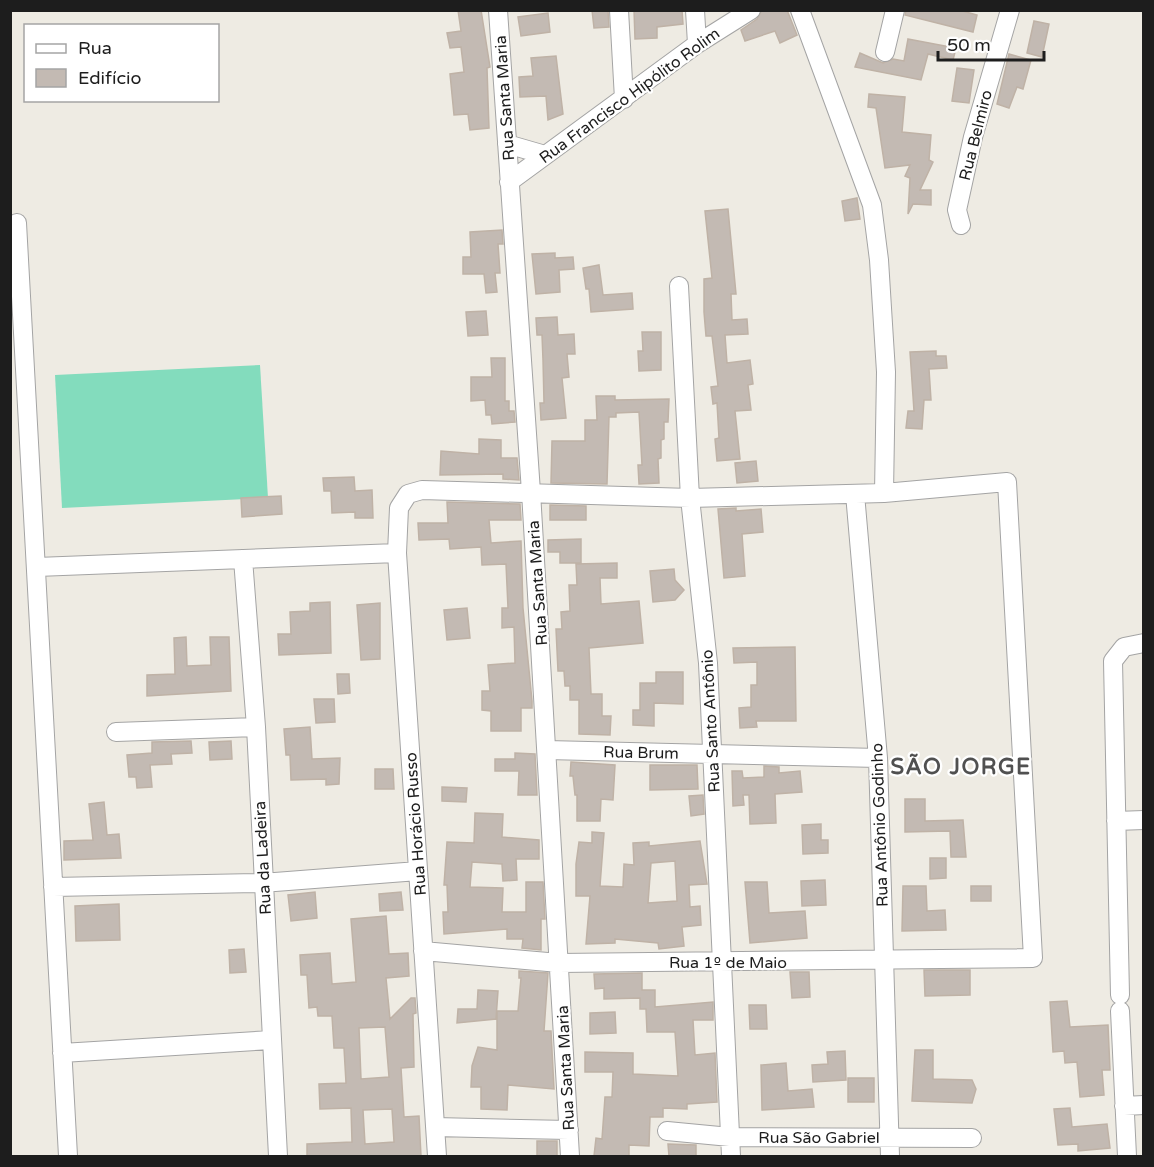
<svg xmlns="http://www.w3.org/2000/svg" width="1154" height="1167" font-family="'Varela Round',sans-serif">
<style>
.pitch{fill:#83dcbd}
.building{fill:#c3bab3;stroke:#bfb2a6;stroke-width:1.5;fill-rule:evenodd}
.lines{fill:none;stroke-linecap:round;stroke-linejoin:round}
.minor-casing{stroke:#a4a4a4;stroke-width:20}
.minor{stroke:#fff;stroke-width:18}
.labels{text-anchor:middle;stroke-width:4.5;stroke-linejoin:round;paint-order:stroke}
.street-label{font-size:16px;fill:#1d1d1d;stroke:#fff}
.district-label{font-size:22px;font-weight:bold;letter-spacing:1.5px;fill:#505050;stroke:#fff}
</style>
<rect width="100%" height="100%" fill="#eeebe3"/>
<path class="pitch" d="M260 365 268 498 62 508 55 375Z"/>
<path class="building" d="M458 10H481L490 67 487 68 489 128 470 130 468 114 454 115 450 74 464 72 461 47 450 48 447 33 461 31Z
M592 10H608L609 27 594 28Z
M634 10H682L683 24 657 27V38L635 39Z
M762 10H787L797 35 780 43 775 31 745 41 741 30 757 19Z
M906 10H959L977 15 973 32 905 15Z
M548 13 550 32 521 36 518 17Z
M1034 21 1049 24 1042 57 1027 53Z
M908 39 956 48 953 60 928 54 921 80 855 67 860 53 883 63 893 59 904 61Z
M1009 54 1031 60 1023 89 1017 87 1009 108 997 104Z
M556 56 563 114 548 120 546 96 520 97 519 77 533 76 531 58Z
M957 68 974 70 969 103 952 101Z
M869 94 905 97 902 132 931 135 929 160 933 162 920 190H931V205L913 204 908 214 910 178 905 176 910 165 885 168 876 108 868 107Z
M857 198 860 219 845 221 842 201Z
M728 209 736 294H731L732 320 747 319 748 334 725 335 727 363 750 360 753 384 748 385 751 410 735 411 740 459 717 461 715 439 719 438 717 403 713 404 711 387 718 386 712 336H706L704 312V279L712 278 705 211Z
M502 230 503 244H498L500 273H495L497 292 486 293 484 274H463V257H471L470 232Z
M555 253V258L573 257 574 269 559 270 560 292 536 294 532 254Z
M599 265 603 295 632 293 633 309 591 312 589 289H586L583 268Z
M486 311 488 335 468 336 466 312Z
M557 317 558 335 574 334 575 354H567L569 377 562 378 566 418 541 420 540 403H544L543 360 542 335H537L536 318Z
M642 332H661V370L639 371 638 351H643Z
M936 351V356H946L947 368 929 369 931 400H924L922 429 906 428 908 411H914L910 352Z
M491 358H505V401H509V411H514L515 422 492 424 491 415H486L485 400 471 401V377H492Z
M596 396H615V400L669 399 668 422H664V439L661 440V458L658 459 659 483 639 484 638 465H642L639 412 616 413V417H609L607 484 551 483 552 441H585V420H597Z
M479 439 501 440V458H517L519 480 503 479V474L440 475 441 451 479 454Z
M756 461 758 481 737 483 735 463Z
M354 477 355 491 372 490 373 518H355V512L332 513 331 491H324L323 478Z
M281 496 282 514 242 517 241 498Z
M447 502 520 504 521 520H489L491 543 521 541 523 608 532 701V708H521V731H491V711L482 710V691H490L488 665 515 663 514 627 502 628V608H508L506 564 482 565 481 547 450 549 449 539 419 540 418 523H448Z
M550 505 586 506V520H550Z
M736 508V511L761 509 763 532 742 534 745 576 724 578 718 509Z
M581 539V563H560V552H548V540Z
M617 563V578H600L601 604 639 601 643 643 589 648 591 694H602V716H611L610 735 579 734V700H570V686H565L564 671H558L556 629H562L561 612 570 611 569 585H577L576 564Z
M674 569 675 580 684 590 675 600 653 602 650 571Z
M330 602 331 653 279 655 278 634H291L290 612 310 611V603Z
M380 603V659L361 660 357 605Z
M467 608 470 638 447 640 444 610Z
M186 637 187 666 211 665 210 637H229L231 691 147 696V675L175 674 174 638Z
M795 647 796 721H756L757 727 740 728 739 708 751 707V685H757V662L734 663 733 648Z
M656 672H683V704L654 703V726L633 725V710H640V683H656Z
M337 674H349L350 693 338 694Z
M314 699H334L335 722 316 723Z
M310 727 312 759 340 758 339 784 326 785V779L291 780 290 755H286L284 729Z
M191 741 192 753 171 754 172 764 150 765 152 787 137 788 136 777H129L127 755 152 753V742Z
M231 741 232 759 210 760 209 742Z
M515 753 535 754 537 795H518L519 771H495V759H515Z
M571 762 615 765 613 800 601 799 600 821H577V795H575L573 776H570Z
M650 765H697L698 789 650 790Z
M764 766 779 767V773L800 771 802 792 775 794 776 823 750 824 749 795H743L744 805 733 806 732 771H742L743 778 764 777Z
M375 769H393L394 789H375Z
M442 787 467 788 466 802 442 801Z
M703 795 704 814 691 816 689 796Z
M905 799H925V821L963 820 966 857H951L950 831 905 832Z
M104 802 107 835 119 834 121 858 64 860V841L93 840 89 804Z
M475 813 503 814 502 837 539 840V859H516L517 880 503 881 502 864 472 862 470 887 503 888 502 912H526V882H543L545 919H541V950L522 948 523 939H507V929L444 934 443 912H448L447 885H444L447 842 474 843Z
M821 824V840H828V853L803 854 802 825Z
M592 832 604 833 600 886 623 887 624 864 634 865 633 843 649 842V846L700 841 707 884 689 885 690 907 700 906 701 925 682 927 684 946 659 949 658 943 615 939V943L586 944 590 896H576V864L579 842 592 843ZM675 861 677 901 648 903 651 863Z
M930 858H946V878L930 879Z
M825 880 826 905 802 906 801 881Z
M745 882H767L769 913 805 911 807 938 750 943Z
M903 886H926L927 911 945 910 946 930 902 931Z
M971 886H991V901H971Z
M315 892 317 918 291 921 288 895Z
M401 892 403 910 380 911 379 894Z
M119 904 120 940 76 941 75 906Z
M386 916 389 954 408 953 409 976 386 978 390 1019 411 998H415L416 1013 413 1014 414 1067 401 1068 404 1117 419 1116 421 1156H307V1144L352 1142 351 1108 320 1109 319 1084 346 1083 344 1048H334L332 1016H318L317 1007 309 1008 307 975H301L300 955 330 953 332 984 356 982 351 919ZM385 1027 389 1077 361 1079 359 1028ZM392 1109 394 1142 365 1144 363 1110Z
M244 949 246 972 230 973 229 950Z
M924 970H970V995L925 996Z
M519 971 548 973 544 1031H551L554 1089 508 1085 507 1110 481 1109V1087H471L472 1066 478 1047 497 1050V1011H518L521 978H519Z
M790 972H809L810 997 792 998Z
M642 973V990H655V1007L713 1002V1020H693L695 1055 715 1053 717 1102 687 1104V1109L663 1108V1117H650L649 1146 629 1145V1156H594L596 1138 602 1139 605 1097H612L613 1072H585V1052L633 1053V1074L678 1076 675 1032H647L646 1009H640V998L604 999V988L595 989 594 974Z
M478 990 498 991 496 1019 457 1023 458 1009H477Z
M1067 1001 1070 1027 1108 1025 1110 1070H1102L1104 1095 1080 1097 1077 1062 1065 1063 1064 1051 1053 1052 1050 1002Z
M749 1005H766L767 1029H750Z
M615 1012 616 1033 590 1034V1013Z
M915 1050H933V1079L972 1080 976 1089 972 1103 912 1101Z
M845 1051 846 1080 813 1082 812 1065 828 1064 827 1052Z
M786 1063 788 1091 812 1089 814 1107 762 1110 761 1065Z
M848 1078H874V1102H848Z
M1070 1108 1072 1127 1107 1124 1110 1148 1078 1151V1144L1058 1145 1054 1109Z
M537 1141H557V1156H537Z
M668 1144 696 1145V1156H669Z"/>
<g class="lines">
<defs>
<path id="minor" d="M498 10 531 492 570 1156
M619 10 624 99
M695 10 697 44
M800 10 872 205 879 260 886 372 884 493
M885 52 895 10
M507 144 545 155
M509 182 697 44 751 10
M17 223 68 1156
M961 225 957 210 973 137 1010 10
M679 286 690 498 708 663 731 1156
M855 494 878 758 890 1156
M243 559 256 727 278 1156
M37 567 397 553
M116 732 256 727
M547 750 878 758
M1116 821 1144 820
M53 887 262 883 418 871
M423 951 559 963 1033 958 1007 482 884 493 690 498 422 490 408 494 399 508 397 553 437 1156
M1120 995 1113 661 1124 647 1144 643
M1120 1011 1127 1156
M62 1053 271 1040
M1124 1106 1144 1105
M435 1127 569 1130
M667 1131 730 1137 972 1138"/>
</defs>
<use href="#minor" class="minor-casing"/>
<use href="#minor" class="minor"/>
</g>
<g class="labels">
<g class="street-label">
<text transform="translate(629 95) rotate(-36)" y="6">Rua Francisco Hipólito Rolim</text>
<text transform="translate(504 98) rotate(-94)" y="6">Rua Santa Maria</text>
<text transform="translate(975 135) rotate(-76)" y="6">Rua Belmiro</text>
<text transform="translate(537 583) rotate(-94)" y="6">Rua Santa Maria</text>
<text transform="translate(710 721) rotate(-93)" y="6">Rua Santo Antônio</text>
<text transform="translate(641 752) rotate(1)" y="6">Rua Brum</text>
<text transform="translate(415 824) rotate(-94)" y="6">Rua Horácio Russo</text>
<text transform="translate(879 825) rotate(-92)" y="6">Rua Antônio Godinho</text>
<text transform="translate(262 858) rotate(-93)" y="6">Rua da Ladeira</text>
<text x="728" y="968">Rua 1º de Maio</text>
<text transform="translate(565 1068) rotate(-93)" y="6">Rua Santa Maria</text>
<text x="819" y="1143">Rua São Gabriel</text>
</g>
<g class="district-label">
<text x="961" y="774">SÃO JORGE</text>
</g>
</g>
<rect width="1154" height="1167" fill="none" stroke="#1d1d1d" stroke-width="24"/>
<rect x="24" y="24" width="195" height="78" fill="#ffffff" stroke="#a5a5a5" stroke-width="1.5"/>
<rect x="36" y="44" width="30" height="9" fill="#ffffff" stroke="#a5a5a5" stroke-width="1.5"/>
<text x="78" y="54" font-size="18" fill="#1d1d1d">Rua</text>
<rect x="36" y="69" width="30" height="18" fill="#c3bab3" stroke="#a5a5a5" stroke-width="1.5"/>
<text x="78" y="84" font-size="18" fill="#1d1d1d">Edifício</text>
<path d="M938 51v9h106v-9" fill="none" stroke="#1d1d1d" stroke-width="3"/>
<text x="947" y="51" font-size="18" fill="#1d1d1d" stroke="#ffffff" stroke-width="4.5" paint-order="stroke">50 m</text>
</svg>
